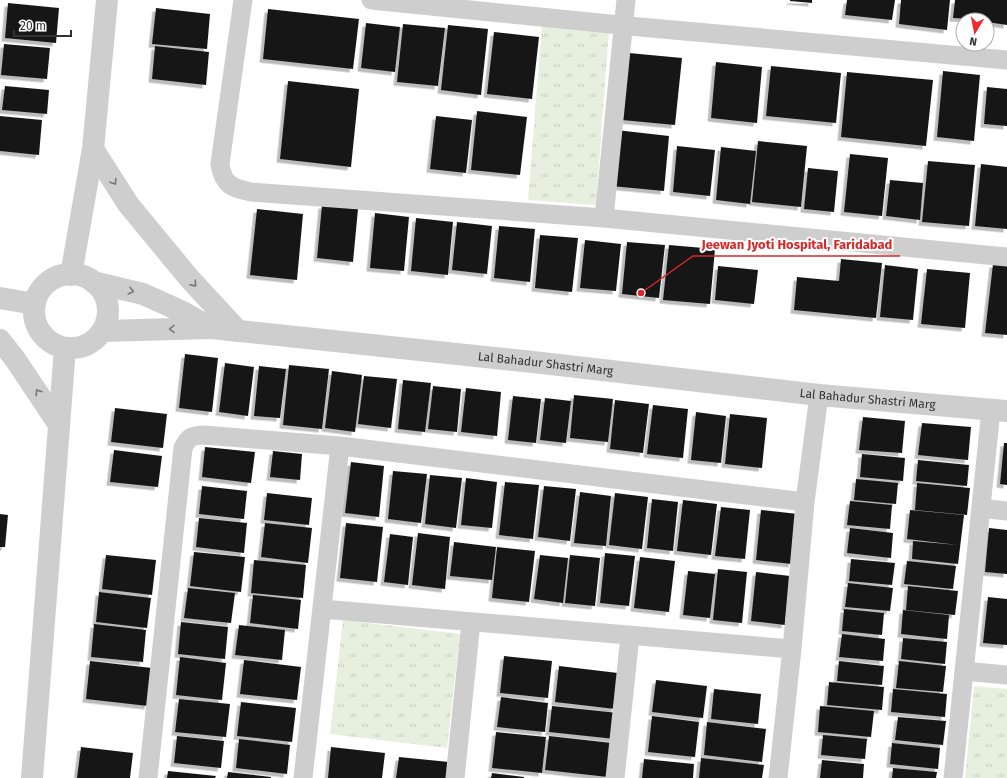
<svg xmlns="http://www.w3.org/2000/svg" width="1007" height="778" font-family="'Fira Sans',sans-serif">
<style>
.park{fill:url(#park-tufts)}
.building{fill:#181818;filter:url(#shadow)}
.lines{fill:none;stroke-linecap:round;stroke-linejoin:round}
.minor{stroke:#cecece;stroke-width:19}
.tertiary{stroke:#cecece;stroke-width:22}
.oneway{stroke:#787878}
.labels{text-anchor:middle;stroke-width:4;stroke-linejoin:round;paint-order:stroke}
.street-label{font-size:12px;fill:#313131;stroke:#fff}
.leader{fill:none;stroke:#d62828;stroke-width:1.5}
.callout-dot{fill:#d62828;stroke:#fff;stroke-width:1.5}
.callout-label{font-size:13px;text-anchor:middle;font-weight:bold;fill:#d62828;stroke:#fff;stroke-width:4;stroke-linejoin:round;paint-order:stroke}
</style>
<defs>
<pattern id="park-tufts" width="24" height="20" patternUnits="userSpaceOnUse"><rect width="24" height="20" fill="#e7efdf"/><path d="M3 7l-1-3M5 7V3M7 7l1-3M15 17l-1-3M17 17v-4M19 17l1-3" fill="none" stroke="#c7cdc0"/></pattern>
<filter id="shadow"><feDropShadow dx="-3.5" dy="3.5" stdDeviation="0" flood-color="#0004"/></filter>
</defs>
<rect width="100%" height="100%" fill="#fff"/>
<path class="park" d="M542 25 609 30 596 205 528 200Z
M343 620 460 634 447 748 330 734Z
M974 686 1007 689V778H965Z"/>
<path class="building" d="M790 0H812V3L790 1Z
M847 0H895L892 20 845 15Z
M901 0H950L947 30 899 24Z
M955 0H1007V25L987 22V20L953 18Z
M8 3 59 8 56 43 5 38Z
M156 8 210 14 207 49 152 44Z
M268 9 359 19 353 69 263 59Z
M366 23 400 27 395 72 361 68Z
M403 24 445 28 438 86 397 82Z
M448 25 488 29 481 95 441 90Z
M494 32 539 37 532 99 487 94Z
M4 44 50 48 47 79 1 75Z
M155 46 209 52 206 85 152 79Z
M629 53 682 58 675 125 622 120Z
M716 62 762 67 757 123 711 118Z
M771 66 841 73 836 123 766 116Z
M943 71 980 75 974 141 937 137Z
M847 72 933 80 926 146 841 137Z
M288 81 359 89 351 167 280 159Z
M5 86 49 90 47 114 2 110Z
M987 87 1007 89V126L984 124Z
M477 111 527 117 520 175 471 170Z
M0 116 42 120 39 155 0 151Z
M436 116 472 120 466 173 430 169Z
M616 130 669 136 664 191 611 186Z
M758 141 807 146 801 207 752 202Z
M677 146 715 150 710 196 673 192Z
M721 147 756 151 750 204 716 200Z
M850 154 888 158 882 216 844 212Z
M928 161 975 165 969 226 922 222Z
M981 164 1007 167V229L975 226Z
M808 168 838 171 834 212 804 209Z
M890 180 923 183 920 220 886 216Z
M322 205 358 209 353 262 317 258Z
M257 209 303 214 297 280 250 275Z
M375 213 409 217 404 271 370 268Z
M416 218 453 222 448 275 411 271Z
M457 222 492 226 487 274 452 270Z
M499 226 535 229 530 282 494 278Z
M540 235 578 238 572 292 535 288Z
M585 240 621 244 616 291 580 288Z
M627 242 665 245 659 298 622 294Z
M669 245 715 249 710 304 663 300Z
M841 259 882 263 876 318 794 310 797 277 839 281Z
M993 264 1007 265V335L985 333Z
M885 265 918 269 913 320 880 317Z
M718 266 758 270 754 304 715 300Z
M927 269 970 273 965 328 921 324Z
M185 354 218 358 212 412 179 408Z
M225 363 254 367 248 416 219 412Z
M289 365 329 369 322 429 283 425Z
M259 366 286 369 280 418 254 416Z
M332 371 362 375 355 432 325 428Z
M364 376 397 379 391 428 358 424Z
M403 380 431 383 425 432 398 429Z
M433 386 461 389 457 432 428 429Z
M466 388 501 392 497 436 461 432Z
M574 395 613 399 608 442 570 438Z
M513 396 541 399 536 443 508 440Z
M545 398 571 401 566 443 540 440Z
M615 400 649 404 643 453 610 449Z
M653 405 688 409 683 458 647 454Z
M115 408 167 414 163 448 111 442Z
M696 412 726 416 721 463 691 460Z
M730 414 767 418 762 468 725 464Z
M863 417 905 421 902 453 859 450Z
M922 423 971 427 968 460 918 455Z
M1004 443H1007V485L1000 484Z
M205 447 255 452 251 483 202 477Z
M114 450 162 456 158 487 110 482Z
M273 451 302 454 300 480 270 477Z
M862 454 905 458 903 481 860 477Z
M918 460 969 465 967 486 916 481Z
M351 462 384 466 379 517 345 513Z
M393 471 427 474 421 523 388 519Z
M430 475 462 478 456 528 425 524Z
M466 478 497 482 492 528 461 525Z
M856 479 898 483 896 504 854 500Z
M505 482 539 485 533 539 499 535Z
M917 483 970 488 967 515 915 510Z
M202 486 247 491 244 519 199 514Z
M544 486 576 489 570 541 538 537Z
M580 492 611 496 606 546 574 543Z
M267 493 312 498 309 525 264 520Z
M615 493 648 497 642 549 609 545Z
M652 499 678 502 673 551 647 548Z
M683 500 717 504 711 555 677 551Z
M850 501 892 505 890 529 847 525Z
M721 507 750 510 745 559 715 556Z
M761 510 798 514 792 564 756 560Z
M910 510 964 515 958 564 912 559 913 541 958 545 907 539Z
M0 514 8 515 5 547H0Z
M199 518 247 523 244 553 196 547Z
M265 523 312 528 308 563 261 557Z
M346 523 383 527 377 582 340 578Z
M850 528 893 533 891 558 847 553Z
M989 528 1007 530V574L985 572Z
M418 533 450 537 445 589 412 585Z
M390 534 413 537 408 585 384 582Z
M454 542 496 547 492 580 450 576Z
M497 547 535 551 529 602 492 598Z
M194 552 245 557 241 592 190 586Z
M605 553 635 556 629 606 600 603Z
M106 555 156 560 152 595 102 589Z
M540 555 568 558 563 603 534 599Z
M570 555 600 558 595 606 565 603Z
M640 557 675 561 669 612 634 608Z
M851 559 895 563 892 585 849 581Z
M254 560 306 565 303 598 251 593Z
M907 561 956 566 953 589 904 584Z
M718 569 747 572 742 623 713 620Z
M688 571 715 574 710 618 683 615Z
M756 572 790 576 785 625 751 621Z
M848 583 893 588 890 611 845 607Z
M908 586 958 591 955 615 906 610Z
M188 588 235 593 231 623 184 618Z
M99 592 151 598 147 628 96 622Z
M253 595 301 600 298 629 250 623Z
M988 597 1007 599V645L983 643Z
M844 609 884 613 882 635 842 631Z
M903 610 949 615 947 639 901 634Z
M181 622 228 627 225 659 178 654Z
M94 624 146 630 143 662 91 657Z
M239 625 285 630 282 660 235 655Z
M842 634 885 639 883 661 839 657Z
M903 638 947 642 945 664 901 659Z
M504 656 552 661 548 698 500 693Z
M180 657 226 663 222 700 176 695Z
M244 660 301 667 297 700 240 694Z
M90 661 152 668 148 706 86 699Z
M839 661 884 666 882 685 837 681Z
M899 661 946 666 943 692 896 688Z
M559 666 618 673 615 709 555 702Z
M656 680 707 686 703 718 652 712Z
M829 682 884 687 882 710 827 705Z
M714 689 761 694 758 724 711 719Z
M893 689 947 694 945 717 891 712Z
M501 697 548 703 545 732 497 727Z
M179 699 230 704 226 737 175 732Z
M241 702 296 708 292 742 237 736Z
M552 706 618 713 615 739 549 732Z
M820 706 874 711 871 737 818 732Z
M652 716 699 722 695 757 648 752Z
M898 717 946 721 943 745 895 740Z
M707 722 766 729 762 762 704 755Z
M496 732 546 737 542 773 492 768Z
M823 735 867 739 865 759 821 755Z
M177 736 224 741 221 768 174 763Z
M549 736 612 743 608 777 545 770Z
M239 739 290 745 287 774 236 768Z
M892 743 940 748 938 769 890 764Z
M81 747 133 753 130 778H77Z
M331 747 385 753 382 778H328Z
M399 757 449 762 448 778H396Z
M701 758 764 765 762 778H699Z
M644 759 694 764 693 778H642Z
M822 760 864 764 863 778H820Z
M893 768 937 772 936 778H892Z
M168 771 216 776 215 778H167Z
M228 772 271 777V778H227Z
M492 773 524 777V778H491Z"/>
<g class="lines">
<path class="minor" d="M243 0 220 164C223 185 232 188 251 192L604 218 1007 257
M371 0 640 27 1007 60
M604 218 626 0
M981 508 1007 511
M322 609 792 649
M964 671 1007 675
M148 778 183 448C189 436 191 436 204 435L340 446 805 502
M303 778 340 446
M455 778 471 622
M615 778 630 636
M778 778 792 649 805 502 819 395
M953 778 991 410"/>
<g class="tertiary">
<path d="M93 149 128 204 189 278 238 331"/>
<circle cx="71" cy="311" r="37"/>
<path d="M71 275 93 149 107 0"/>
<path id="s1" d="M93 282 143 294 183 312 211 328 533 362 819 395 1007 411"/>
<path d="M0 298 35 304"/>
<path d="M103 331 211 328"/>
<path d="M0 340 15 359 59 425"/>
<path d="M32 778 65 348"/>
</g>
</g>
<defs><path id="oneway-chevron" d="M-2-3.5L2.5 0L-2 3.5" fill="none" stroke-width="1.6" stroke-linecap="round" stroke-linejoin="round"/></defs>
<g class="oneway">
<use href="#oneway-chevron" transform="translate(114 182) rotate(58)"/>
<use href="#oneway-chevron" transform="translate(194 284) rotate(48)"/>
<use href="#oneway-chevron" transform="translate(131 291) rotate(14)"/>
<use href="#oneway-chevron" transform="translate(172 329) rotate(179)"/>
<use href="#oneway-chevron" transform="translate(38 392) rotate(-123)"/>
</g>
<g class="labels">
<g class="street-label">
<text dy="4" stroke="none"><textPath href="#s1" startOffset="464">Lal Bahadur Shastri Marg</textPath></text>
<text dy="4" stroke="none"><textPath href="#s1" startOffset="788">Lal Bahadur Shastri Marg</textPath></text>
</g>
</g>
<path class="leader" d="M641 293L693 256H900"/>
<circle class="callout-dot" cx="641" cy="293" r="4"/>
<g class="callout-label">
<text x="797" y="249">Jeewan Jyoti Hospital, Faridabad</text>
</g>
<g transform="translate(975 32) rotate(190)"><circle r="19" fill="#ffffff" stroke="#adadad"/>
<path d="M0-3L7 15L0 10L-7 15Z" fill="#f22a30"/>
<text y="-6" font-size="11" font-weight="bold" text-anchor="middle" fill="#313131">N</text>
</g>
<path d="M14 30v6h57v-6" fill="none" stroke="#313131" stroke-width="2"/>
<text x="20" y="30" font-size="12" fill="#313131" stroke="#ffffff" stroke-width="3" paint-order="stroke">20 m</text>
</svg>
